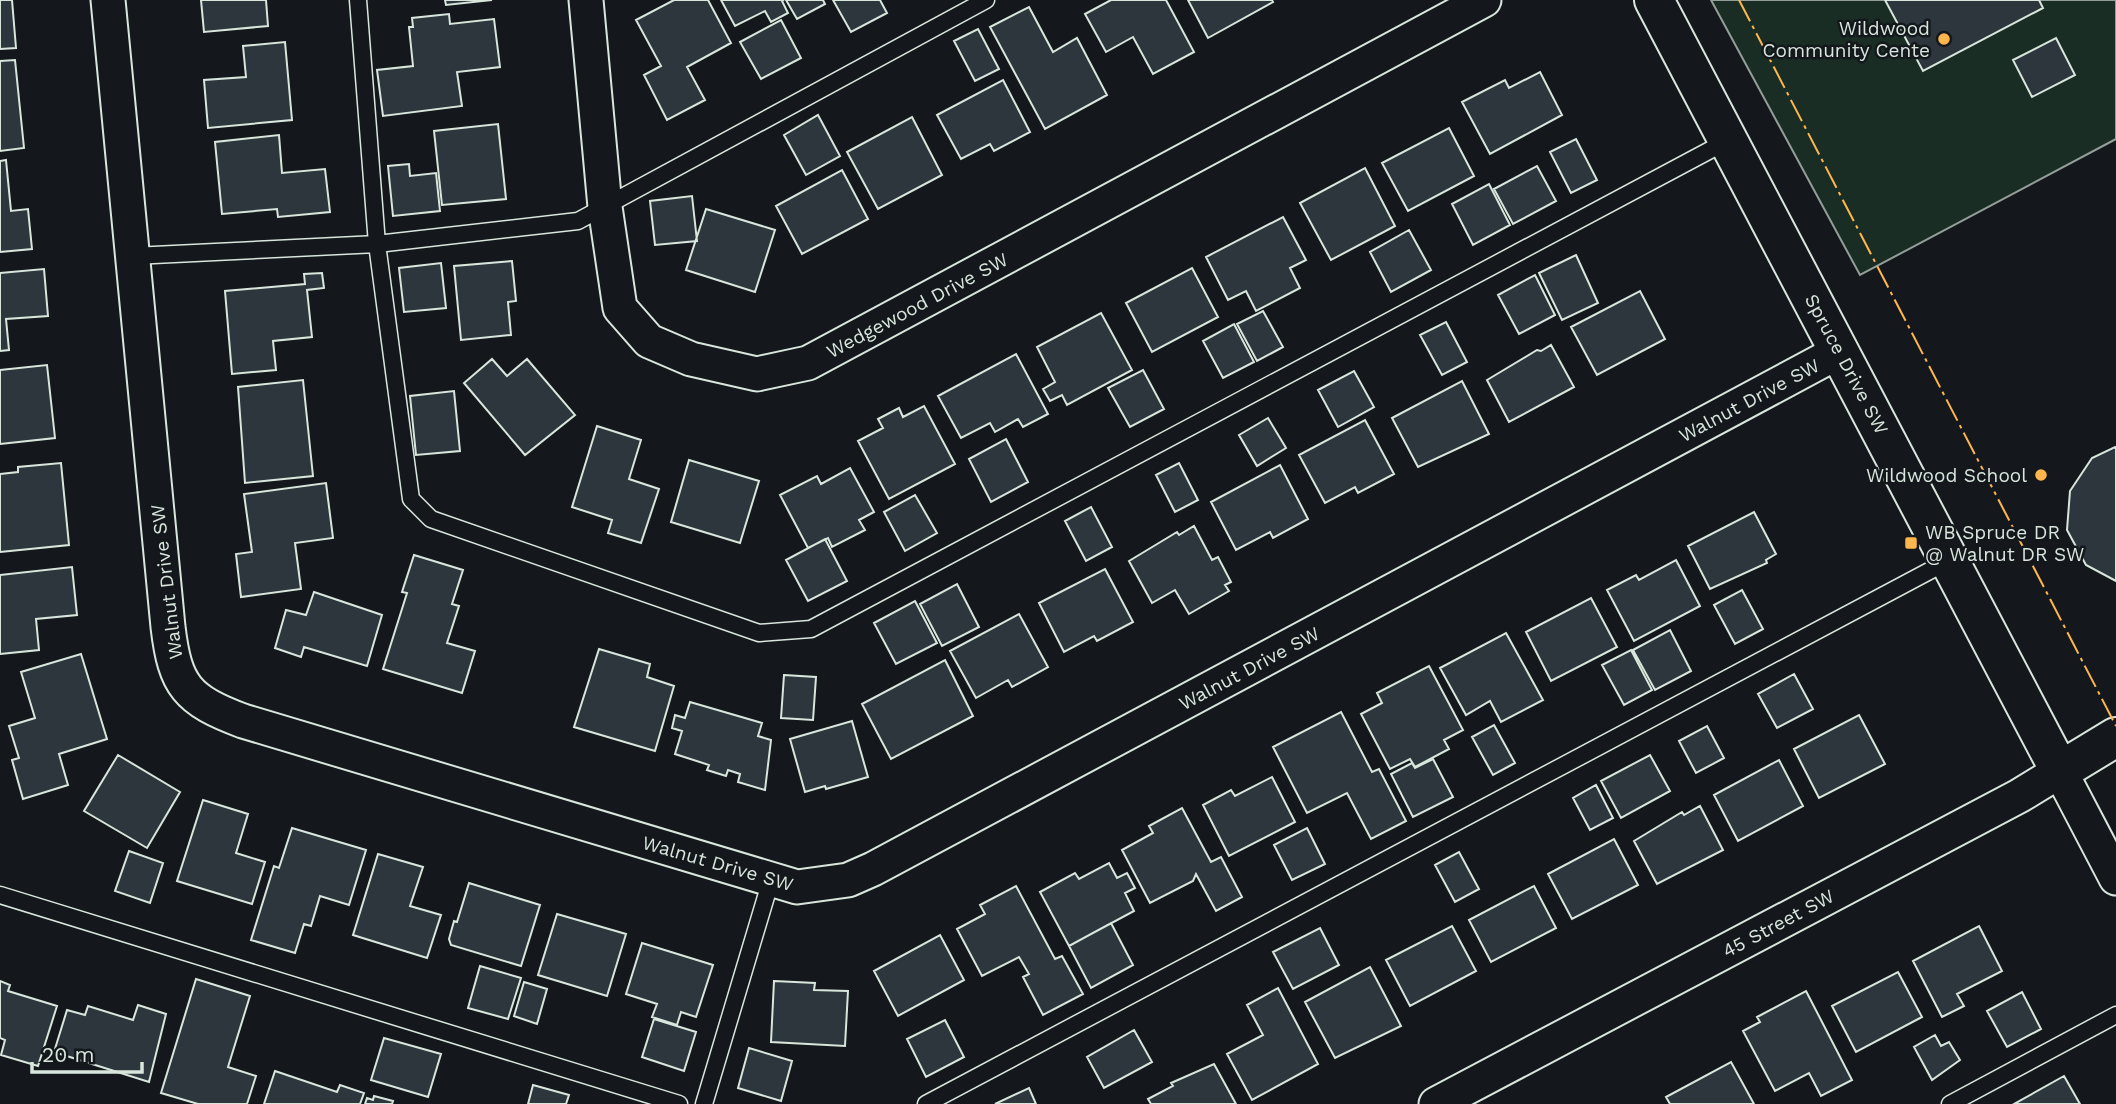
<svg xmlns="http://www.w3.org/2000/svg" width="2116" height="1104" font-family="'Work Sans',sans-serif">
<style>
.green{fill:#1a2d24;stroke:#939e99;stroke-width:2}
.building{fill:#2c363c;stroke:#d8e6dc;stroke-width:2}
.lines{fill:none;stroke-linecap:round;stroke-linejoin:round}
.service-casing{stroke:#d8e6dc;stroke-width:19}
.minor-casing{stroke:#d8e6dc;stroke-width:37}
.tertiary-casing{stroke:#d8e6dc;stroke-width:42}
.service{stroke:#14181c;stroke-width:16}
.minor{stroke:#14181c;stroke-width:33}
.tertiary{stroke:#14181c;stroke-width:38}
.power{stroke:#ffb74d;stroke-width:2;stroke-dasharray:24 5 3.5 5;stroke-linecap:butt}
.poi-dot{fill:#ffb74d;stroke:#14181c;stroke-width:2.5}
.labels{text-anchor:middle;stroke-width:5;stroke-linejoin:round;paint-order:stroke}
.poi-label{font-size:19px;fill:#d8e6dc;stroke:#14181c;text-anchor:end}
.street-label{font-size:19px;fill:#d8e6dc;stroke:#14181c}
</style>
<rect width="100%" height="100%" fill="#14181c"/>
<path class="green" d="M1711 0H2116V139L1860 275Z"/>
<path class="building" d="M0 0H12L16 48 0 49Z
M201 0H266L268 26 204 32Z
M445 0H492L446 5Z
M674 0H708L731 43 687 67 705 100 667 120 644 75 661 66 636 20Z
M721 0H784L782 1 788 13 771 22 765 11 735 26Z
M786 0H823L825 4 797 19Z
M833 0H880L887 13 851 32Z
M1111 0H1166L1194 52 1153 74 1133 37 1106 52 1085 14Z
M1188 0H1272L1273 2 1208 38Z
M1885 0H2039L2043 8 1923 71Z
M1029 7 1053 52 1077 38 1107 95 1045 129 990 27Z
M449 14 450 24 494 19 500 67 457 72 462 106 383 116 377 70 413 66 409 27H413L412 18Z
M781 20 801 58 761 79 740 42Z
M978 29 999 69 975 81 954 41Z
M2056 38 2075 75 2032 97 2013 60Z
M285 42 292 120 208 128 204 80 246 77 243 46Z
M15 60 24 148 0 151V61Z
M1540 72 1562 115 1490 154 1462 102 1505 80 1509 88Z
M1003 80 1030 132 994 151 990 144 961 159 937 115Z
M818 115 840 156 806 175 784 135Z
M912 117 942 175 878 209 847 152Z
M498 124 506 199 442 205 434 131Z
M1449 128 1474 176 1408 211 1382 163Z
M279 135 282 173 325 169 330 212 278 217 277 209 222 214 215 142Z
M1576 139 1597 180 1571 193 1550 152Z
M6 160 11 211 28 209 32 249 0 252V161Z
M409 164 410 176 436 173 440 211 393 216 388 166Z
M1537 166 1556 201 1513 224 1494 189Z
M1365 168 1395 226 1331 260 1300 203Z
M842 170 868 219 802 254 776 206Z
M1489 184 1510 225 1473 245 1452 204Z
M692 196 697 241 655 245 650 201Z
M706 209 775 230 755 292 686 270Z
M1283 217 1306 260 1290 268 1300 288 1256 311 1246 291 1228 300 1206 257Z
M1409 230 1431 270 1391 292 1370 252Z
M1576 255 1598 303 1562 320 1539 273Z
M512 261 516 301 508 302 511 335 461 340 454 266Z
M441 263 446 308 404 312 399 268Z
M1192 268 1218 317 1152 352 1126 303Z
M44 269 48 316 6 319 9 350 0 351V273Z
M322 273 324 288 307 290 312 337 273 341 276 370 232 374 225 291 305 284 304 274Z
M1535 275 1555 315 1519 334 1498 295Z
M1640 291 1665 339 1597 375 1571 327Z
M1263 311 1283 347 1257 361 1237 324Z
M1101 313 1132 370 1067 405 1062 395 1050 401 1043 389 1055 382 1037 347Z
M1446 322 1467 362 1442 375 1420 335Z
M1234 324 1254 362 1223 378 1203 341Z
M1551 345 1574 387 1509 422 1487 380 1537 350 1541 351Z
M1016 354 1048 414 1023 427 1018 419 995 432 990 423 961 438 938 396Z
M492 359 507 376 527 359 575 415 525 455 464 383Z
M47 365 55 438 0 444V370Z
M1143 370 1164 409 1130 427 1108 388Z
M1354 371 1374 407 1338 427 1318 390Z
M303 380 313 476 245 483 238 387Z
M1462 381 1489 434 1418 467 1392 418Z
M454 391 460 451 416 455 410 396Z
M924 406 955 464 889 499 858 441 883 428 878 419 899 408 903 417Z
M1268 418 1286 448 1257 466 1239 435Z
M1365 420 1394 474 1358 493 1355 487 1325 503 1299 455Z
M597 426 641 440 629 479 659 489 641 543 608 533 612 520 572 507Z
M1006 439 1028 482 991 502 969 459Z
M2115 447 2116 449V581L2086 565 2067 530 2070 491 2092 458Z
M689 460 759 481 740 543 671 522Z
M61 463 69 545 0 552V474L18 472V467Z
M1179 463 1198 500 1175 512 1156 475Z
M1280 465 1308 519 1273 538 1270 532 1236 550 1211 502Z
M850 468 874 512 859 520 865 530 832 547 828 538 808 548 780 495 817 476 821 484Z
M326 483 333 538 295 543 301 589 241 597 236 554 252 552 244 494Z
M915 495 937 533 905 551 884 512Z
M1091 507 1112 547 1086 561 1065 521Z
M1754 512 1776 554 1766 560 1767 563 1710 589 1688 546Z
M1194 526 1212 560 1218 557 1231 582 1225 585 1229 591 1189 614 1175 590 1152 603 1129 561 1177 532 1179 535Z
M825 539 847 581 808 601 786 560Z
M414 555 463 570 452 604 459 606 447 643 475 651 462 693 383 669 407 593 402 592Z
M1676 560 1700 606 1634 641 1607 590 1636 575 1639 580Z
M72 567 77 615 36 619 39 650 0 654V575Z
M1105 569 1133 622 1097 641 1094 636 1064 652 1039 603Z
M957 584 979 627 942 646 920 604Z
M1742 590 1763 629 1735 644 1714 605Z
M314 592 382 615 367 666 304 647 301 657 275 648 286 610 306 615Z
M1591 598 1617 647 1551 681 1526 632Z
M915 601 937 643 896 664 874 623Z
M1019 614 1048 667 1012 687 1008 680 976 698 950 651Z
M1670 630 1691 671 1655 690 1633 650Z
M1506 633 1543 700 1501 722 1490 701 1466 715 1440 668Z
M599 649 650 664 647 677 674 686 655 751 574 727Z
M1631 650 1652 690 1624 705 1602 665Z
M81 654 107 739 59 754 68 785 23 799 12 760 19 758 9 726 35 718 21 672Z
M945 660 973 716 891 759 862 704Z
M1429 666 1463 730 1444 740 1449 749 1415 767 1410 759 1390 769 1361 714 1382 703 1377 693Z
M1794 674 1813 709 1777 728 1758 694Z
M784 675 816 677 813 720 781 718Z
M690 702 762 723 758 736 771 740 765 790 738 782 740 774 728 770 726 776 707 770 709 765 675 754 682 731 672 728 675 715 685 718Z
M1341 712 1372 772 1379 769 1406 821 1371 839 1347 793 1307 813 1273 747Z
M1859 715 1885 764 1819 798 1794 749Z
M852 721 868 777 826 789 825 786 805 792 790 739Z
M1494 725 1515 763 1493 775 1472 737Z
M1707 726 1724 758 1696 773 1679 741Z
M118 755 180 792 147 848 84 811Z
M1650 755 1670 791 1621 818 1601 781Z
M1433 759 1453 797 1413 817 1391 774 1412 763 1415 768Z
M1779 760 1803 806 1738 841 1714 795Z
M1272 777 1295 822 1229 856 1203 805 1231 790 1235 796Z
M1596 785 1613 818 1590 830 1573 798Z
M203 800 248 814 236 853 265 862 252 904 177 881Z
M1700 806 1723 850 1657 884 1634 841 1682 812 1684 815Z
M1182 808 1211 862 1221 857 1242 897 1216 911 1196 874 1193 881 1150 903 1122 850 1153 833 1149 826Z
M292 828 366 850 349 905 320 896 311 926 304 924 295 953 251 940 274 866 279 868Z
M1307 828 1325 864 1292 880 1274 845Z
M1614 839 1638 885 1572 919 1548 874Z
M129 851 163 863 150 903 115 891Z
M1459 852 1479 889 1455 902 1435 865Z
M378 854 423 867 410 906 441 915 427 958 353 935Z
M1109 863 1117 878 1127 873 1135 888 1125 893 1134 911 1069 946 1040 892 1075 873 1079 879Z
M469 883 540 905 521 966 451 945 449 939 454 921 457 922Z
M1016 886 1055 959 1062 956 1083 994 1043 1015 1023 977 1029 974 1019 957 982 976 957 929 985 914 980 905Z
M1534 886 1556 928 1491 962 1469 920Z
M557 914 626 934 607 996 538 975Z
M1111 923 1133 965 1091 988 1069 946Z
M1452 926 1476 971 1410 1006 1386 960Z
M1979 926 2002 971 1957 994 1964 1006 1942 1017 1913 961Z
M1320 928 1339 965 1293 989 1273 952Z
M940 935 964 980 898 1016 874 971Z
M642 943 713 965 696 1017 681 1012 677 1025 652 1017 657 1004 626 994Z
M480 966 521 978 508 1019 468 1008Z
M1370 967 1401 1026 1335 1058 1305 1002Z
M1898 972 1922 1017 1856 1052 1832 1006Z
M196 979 250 996 228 1067 256 1076 247 1104H198L161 1093Z
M0 981 10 985 8 991 57 1006 38 1066 1 1055 5 1040 0 1038Z
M774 981 815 983 814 990 848 991 845 1046 771 1042Z
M524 982 547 989 537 1024 514 1016Z
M1278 988 1318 1064 1252 1100 1227 1054 1263 1035 1247 1005Z
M1806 991 1852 1080 1821 1096 1809 1073 1775 1091 1743 1031 1760 1022 1757 1017Z
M2022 992 2041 1029 2007 1047 1987 1011Z
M138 1005 166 1014 149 1082 54 1052 67 1010 85 1015 88 1006 133 1020Z
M654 1019 696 1032 684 1071 642 1057Z
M945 1020 964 1057 926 1077 907 1039Z
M1134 1030 1152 1062 1104 1088 1087 1057Z
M1935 1035 1941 1046 1949 1042 1960 1060 1932 1080 1914 1047Z
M384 1038 441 1054 428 1097 371 1080Z
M749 1048 792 1061 781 1101 738 1088Z
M1731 1062 1754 1104H1670L1666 1097Z
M1214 1064 1236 1104H1151L1148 1099 1173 1086 1171 1083Z
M275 1071 337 1092 340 1085 364 1093 360 1104H264Z
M2064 1076 2080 1104H2014Z
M533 1085 569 1095 566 1104H528Z
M1029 1088 1036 1104H995Z
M374 1096 393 1101 392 1104H365L367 1098 373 1100Z"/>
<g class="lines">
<defs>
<path id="service" d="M358 0 377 244 411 499 431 519 759 633 811 629 1729 140
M133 256 377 244 578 221 986 0
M0 895 679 1104
M704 1104 771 880
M926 1104 1950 560
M1950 1104 2116 1015"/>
<path id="minor" d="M108 0 168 627C175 686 187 700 243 721L797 887 848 880 873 869 1840 351
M586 0 605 207 620 308 649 341 691 359 757 374 808 363 1484 0
M1436 1104 2019 796 2060 771 2116 878"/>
<path id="tertiary" d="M1654 0 2060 771 2116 737"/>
</defs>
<use href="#service" class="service-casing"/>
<use href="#minor" class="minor-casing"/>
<use href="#tertiary" class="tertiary-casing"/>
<use href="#service" class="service"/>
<use href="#minor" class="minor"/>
<use href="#tertiary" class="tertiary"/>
<path class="power" d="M1739 0 2116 726"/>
</g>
<g class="poi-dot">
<circle cx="1944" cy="39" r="7"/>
<circle cx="2041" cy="475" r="7"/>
<rect x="1904" y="536" width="14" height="14" rx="3.5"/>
</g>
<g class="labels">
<g class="poi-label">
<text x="1930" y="35">Wildwood<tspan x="1930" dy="22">Community Cente</tspan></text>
<text x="2027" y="482">Wildwood School</text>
<text x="1925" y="539" text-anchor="start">WB Spruce DR<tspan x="1925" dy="22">@ Walnut DR SW</tspan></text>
</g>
<g class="street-label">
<text transform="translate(917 305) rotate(-28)" y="7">Wedgewood Drive SW</text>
<text transform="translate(1847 364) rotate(62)" y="7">Spruce Drive SW</text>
<text transform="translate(1749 400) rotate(-28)" y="7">Walnut Drive SW</text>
<text transform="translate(166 582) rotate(-97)" y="7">Walnut Drive SW</text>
<text transform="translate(1249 668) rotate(-28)" y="7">Walnut Drive SW</text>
<text transform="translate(718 863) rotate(16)" y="7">Walnut Drive SW</text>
<text transform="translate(1778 923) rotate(-28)" y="7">45 Street SW</text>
</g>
</g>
<path d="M32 1062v10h110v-10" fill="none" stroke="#d8e6dc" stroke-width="3.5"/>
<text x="42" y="1062" font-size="21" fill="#d8e6dc" stroke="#14181c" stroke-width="5" paint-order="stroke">20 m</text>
</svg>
